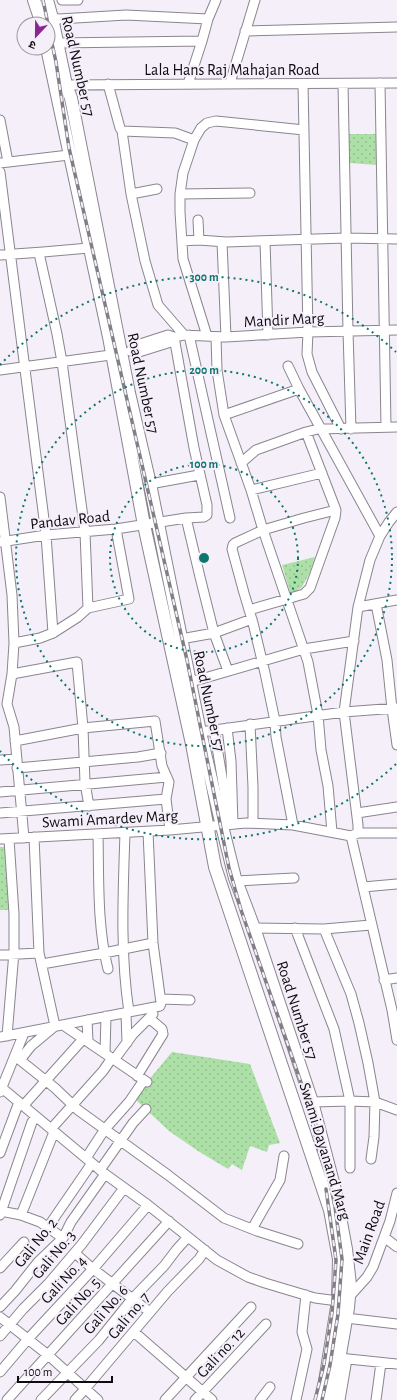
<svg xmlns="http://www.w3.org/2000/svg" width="397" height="1400" font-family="'Alegreya Sans','Noto Sans Devanagari',sans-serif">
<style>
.grass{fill:url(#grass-dots)}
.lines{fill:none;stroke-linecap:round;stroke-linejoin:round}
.minor-casing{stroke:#8a858f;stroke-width:11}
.major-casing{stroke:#8a858f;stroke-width:14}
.minor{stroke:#fff;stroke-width:9}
.major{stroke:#fff;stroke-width:12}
.rail-casing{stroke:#827e86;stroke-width:3.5}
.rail{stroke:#f5effa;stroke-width:2;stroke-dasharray:6;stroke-linecap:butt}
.ring{fill:none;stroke:#0f766e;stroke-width:2;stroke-dasharray:2 4}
.labels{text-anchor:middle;stroke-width:4;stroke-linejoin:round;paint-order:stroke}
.street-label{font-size:16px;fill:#0e0c10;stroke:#f5effa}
.centre{fill:#0f766e;stroke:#f5effa;stroke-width:2}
.ring-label{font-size:12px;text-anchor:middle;font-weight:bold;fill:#0f766e;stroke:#f5effa;stroke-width:4;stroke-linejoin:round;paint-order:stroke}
</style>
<defs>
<pattern id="grass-dots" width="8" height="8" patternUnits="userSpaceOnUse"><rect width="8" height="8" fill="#ace0a7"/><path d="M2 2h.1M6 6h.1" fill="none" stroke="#93bf8f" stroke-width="1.8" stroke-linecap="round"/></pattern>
</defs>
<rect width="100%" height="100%" fill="#f5effa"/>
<path class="grass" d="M348 134H376V165L350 163Z
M315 557 310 572 302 587 291 595 282 565Z
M0 847H7L9 910H0Z
M172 1052 250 1064 280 1143 269 1145 267 1152 250 1146 242 1170 232 1164 228 1169 198 1151 169 1131 136 1100 147 1082Z"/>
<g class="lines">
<defs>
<path id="minor" d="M62 0H78
M52 18 59 19 126 15 208 19
M245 31 397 27
M58 43 202 41
M230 83 255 0
M380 83 386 426
M108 84 120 128 122 131 175 133 194 140
M188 84 202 41 208 19 216 0
M303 84 308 332 307 354 312 372 341 429
M343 84 348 331 351 429
M66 85 397 83
M0 120 8 162
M122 131 131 194 145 261 158 305 184 335
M0 163 69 155
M0 172 46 535 53 633 40 638 14 643
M131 194 157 189
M180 194 250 193
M198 220 199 240
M182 241 199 240 226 242 346 238 397 239
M265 241 268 335
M222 242 226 337
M39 253 57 334 62 362 85 532 88 608
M0 255 43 252 89 248
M189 335 230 518
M207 336 183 259 180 212V194L183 173 194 140 201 128 207 123 216 121 304 130
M216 337 217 370 224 415 251 490 263 530 308 662 318 715 321 750 328 786 332 832
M134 350 137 345 168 335 174 337 184 335 226 337 308 332 397 330
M130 351 134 350 139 352 171 342 174 337
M288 366 299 389 380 536
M0 370 118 354
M224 415 299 389
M241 463 256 450 306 432 318 429 397 427
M150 484 199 475
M251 490 322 473
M0 497 12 595 14 643 12 674 7 704 14 727 24 838
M186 518 200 577 214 633 228 671
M0 542 46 535 116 529 186 518 204 517 207 515V505L194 448 174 337
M376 604 387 660 392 709 397 745
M358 607 397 600
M249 610 304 594 310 588 335 518 336 510 306 432
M53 633 78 617 88 608 129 599 116 529
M181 639 214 633 252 619
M12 674 77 662 83 728 85 783 89 806
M190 681 198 680 304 649 354 641
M250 724 253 787V823
M227 728 231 761 233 824
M214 729 229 819
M200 732 344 712 397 708
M15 741 83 728 155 721 162 766 169 782 166 799 170 830
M0 760 17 759
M17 768 138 757 161 753
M0 792 167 777
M0 813 166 799
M357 813 397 807
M293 825 276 737 275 721 265 673 253 623 244 593 232 549 233 545 235 543 263 530 304 518 336 510
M125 833C123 893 120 953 129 1012
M358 833V825L344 712 358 607 370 560 380 536 389 522 397 512
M358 833H397
M98 834C99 877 97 927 108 969
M351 836 392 1010 397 1040
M0 839 170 830 246 823 293 825 351 836 358 833
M236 881 294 878
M363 887 397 884
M254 928 324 929 371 925
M295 928 334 1029 350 1101V1168
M324 929 351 994 359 1023 368 1063 375 1102 374 1137 371 1159
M0 955 39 953
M42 964 104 953 153 943
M384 980 397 978
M161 999 190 1000
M126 1013 127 1043
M87 1020 88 1041
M63 1025 147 1082
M7 1036 14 952V914L9 839
M0 1037 160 1006 161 1003 153 943 148 832
M105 1053 106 1016
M15 1056 55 1088 78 1110 168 1175 224 1218 257 1231 298 1244
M20 1060 31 1046 55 1026 39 953 34 837
M114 1060 133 1034 153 1014
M137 1076 163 1034 162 1029 149 1018
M2 1088 105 1174 148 1205 217 1260 248 1277 265 1283 315 1298 338 1301
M0 1092 24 1033
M312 1102 350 1101 375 1102 397 1110
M23 1106 84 1038
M51 1129 103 1071 112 1058
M0 1153 19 1102
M86 1158 105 1129 129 1102 144 1080
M100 1170 133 1123 146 1109
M0 1211 21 1215 40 1222 63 1238
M0 1215 32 1122 36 1117
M21 1215 54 1132
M48 1227 92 1163
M252 1229 280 1180 284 1156
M384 1237 397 1247
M75 1253 93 1269 150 1312
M0 1268 24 1242
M349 1297 367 1277 373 1267 390 1221 397 1193
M0 1307 15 1291 38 1262 63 1238 71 1222 105 1174
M0 1317 48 1355 98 1400
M346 1318 397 1324
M134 1332 212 1400
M0 1336 23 1309 48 1284 82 1244 124 1188
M339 1358 397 1364
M0 1372 28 1339 93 1269 148 1205
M7 1400 169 1221
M41 1400 99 1340 132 1299 164 1266 177 1249 188 1237
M75 1400 85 1389 168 1291 199 1259 205 1250
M165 1400 251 1307
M195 1400 266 1324
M260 1400 270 1387
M296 1400 307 1349 302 1332 306 1295
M340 1400 347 1359
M376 1400 381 1363"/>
<path id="major" d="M34 0 42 24
M47 0 52 18 66 85 71 98 129 393 150 484 200 732 222 826 235 878 254 928 312 1102 335 1190 346 1249 350 1285 348 1308 332 1400
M47 48 109 337 144 525 192 744 215 867 330 1210 339 1259 338 1301 322 1400"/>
</defs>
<use href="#minor" class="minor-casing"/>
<use href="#major" class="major-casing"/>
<use href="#minor" class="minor"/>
<use href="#major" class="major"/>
<defs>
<path id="rail" d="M43 0 48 24
M48 25 56 62 69 148 187 660 229 868 241 910 320 1137 335 1207 342 1259 338 1314 330 1365 322 1400
M315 1400 324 1364 332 1313 336 1260 326 1189"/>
</defs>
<use href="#rail" class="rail-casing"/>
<use href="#rail" class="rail"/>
</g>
<g class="ring">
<circle cx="204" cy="558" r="94"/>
<circle cx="204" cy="558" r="188"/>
<path d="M396 764A281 281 0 0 1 0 751M0 365A281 281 0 0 1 396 352"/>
</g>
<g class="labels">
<g class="street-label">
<text transform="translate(79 66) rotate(77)" y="6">Road Number 57</text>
<text x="232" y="75">Lala Hans Raj Mahajan Road</text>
<text transform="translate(284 319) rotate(-3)" y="6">Mandir Marg</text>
<text transform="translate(144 383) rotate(78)" y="6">Road Number 57</text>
<text transform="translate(70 519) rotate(-6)" y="6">Pandav Road</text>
<text transform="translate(210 701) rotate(78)" y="6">Road Number 57</text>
<text transform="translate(110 818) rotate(-3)" y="6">Swami Amardev Marg</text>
<text transform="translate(298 1010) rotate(72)" y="6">Road Number 57</text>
<text transform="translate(326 1151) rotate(73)" y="6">Swami Dayanand Marg</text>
<text transform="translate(368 1232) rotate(-70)" y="6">Main Road</text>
<text transform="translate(35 1242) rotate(-51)" y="6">Gali No. 2</text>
<text transform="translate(53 1254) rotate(-50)" y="6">Gali No. 3</text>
<text transform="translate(63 1279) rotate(-47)" y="6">Gali No. 4</text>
<text transform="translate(77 1301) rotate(-48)" y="6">Gali No. 5</text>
<text transform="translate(105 1309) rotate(-49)" y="6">Gali No. 6</text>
<text transform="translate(128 1315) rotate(-50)" y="6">Gali no. 7</text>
<text transform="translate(220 1352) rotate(-47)" y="6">Gali no. 12</text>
</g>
</g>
<circle cx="204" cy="558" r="6" class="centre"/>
<g class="ring-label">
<text x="204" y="281">300 m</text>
<text x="204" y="374">200 m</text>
<text x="204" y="468">100 m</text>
</g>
<g transform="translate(36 36) rotate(202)"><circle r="19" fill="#f5effa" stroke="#99949c"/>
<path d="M0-3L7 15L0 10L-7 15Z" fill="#8a278f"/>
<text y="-6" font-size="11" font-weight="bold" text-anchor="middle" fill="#0e0c10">उ</text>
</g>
<path d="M18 1376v6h94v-6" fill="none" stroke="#0e0c10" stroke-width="2"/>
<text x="24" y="1376" font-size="12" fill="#0e0c10" stroke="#f5effa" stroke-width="3" paint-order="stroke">100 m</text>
</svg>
